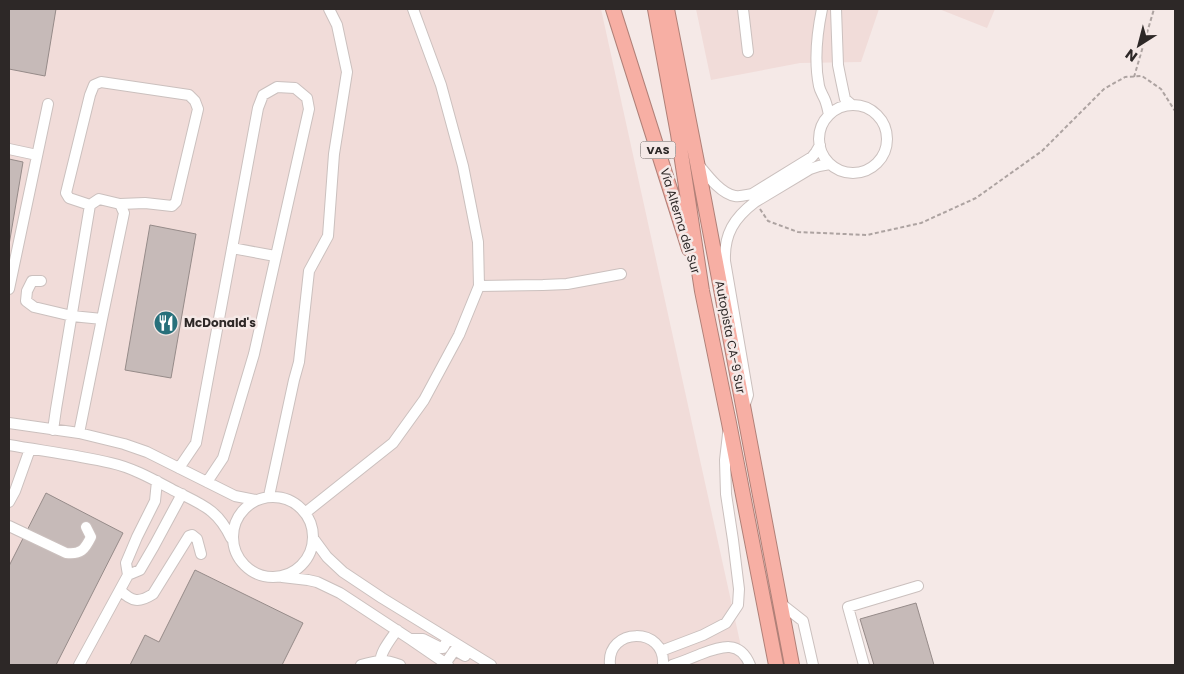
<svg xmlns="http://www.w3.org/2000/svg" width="1184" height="674" font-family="Poppins,sans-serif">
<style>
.built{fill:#f1dcd9}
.building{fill:#c6bab8;stroke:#968b89}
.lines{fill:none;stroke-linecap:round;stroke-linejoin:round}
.minor-casing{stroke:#cbc0be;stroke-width:12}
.highway-casing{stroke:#b08078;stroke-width:16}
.path{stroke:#ada3a1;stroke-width:2;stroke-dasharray:4 2.5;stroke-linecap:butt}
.minor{stroke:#fff;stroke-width:10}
.highway{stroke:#f7afa4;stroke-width:14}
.labels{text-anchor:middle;stroke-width:5;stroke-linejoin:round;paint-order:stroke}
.shield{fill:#f5e9e7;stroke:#696261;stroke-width:1}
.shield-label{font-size:11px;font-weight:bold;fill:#2d2827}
.street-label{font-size:12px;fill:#2d2827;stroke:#f5e9e7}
.poi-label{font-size:12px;font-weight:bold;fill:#2d2827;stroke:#f5e9e7;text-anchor:start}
</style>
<rect width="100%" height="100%" fill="#f5e9e7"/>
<path class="built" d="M9 9H601L740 642 743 665H9Z
M696 9H879L861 62 800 63 711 80Z
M939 9H995L987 28Z"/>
<path class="building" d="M9 9H56L45 76 9 69Z
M9 159 23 162 9 245Z
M150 225 196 234 171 378 125 370Z
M46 493 123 533 56 665H9V566Z
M195 570 303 623 282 665H130L145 635 159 642Z
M916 603 934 665H874L860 619Z"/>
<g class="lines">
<defs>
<path id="minor" d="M743 9 748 52
M822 9C817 33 814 61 819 86 820 91 823 95 825 100 827 105 828 110 829 115
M836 9 838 65 841 80 845 99 852 105
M819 139a34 34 0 1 1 68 0a34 34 0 1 1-68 0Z
M9 149 37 155
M698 164C707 175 721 194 735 196 741 197 746 195 752 194L812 157 816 152 820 145
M90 205 69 198 66 193 90 95 94 85 101 82 189 95 195 101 198 109 176 202 172 206 145 203 120 204
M232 248 275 256
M41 281H32L27 291 26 301 34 307 72 316 102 319
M479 286 543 285 567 284 621 274
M9 289 48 104
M744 407 748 395 725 261C724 234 734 218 755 202L810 169 819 166 830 164
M9 423 79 433 124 444 147 452 235 496 256 500
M53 430 56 409 90 205 99 199 120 204 124 213 102 319 79 433
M9 445C43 451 77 455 111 463 134 468 156 481 177 492 203 505 218 510 231 538
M179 468 196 443 258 108 263 95 277 87 295 88 307 98 309 109 254 354 223 458 207 482
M269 496 294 380 299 362 309 271 328 236 334 154 347 72 337 25 329 9
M233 537a40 40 0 1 1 80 0a40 40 0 1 1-80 0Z
M9 502 15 491 30 449
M305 513 393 443 424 400 459 335 479 286 478 242 463 166 441 85 413 9
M9 526 66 553C81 555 85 549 91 537L86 527
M313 538 327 557 343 572 382 598 491 665
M128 575 126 563 137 537 155 501 157 481
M282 577 308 580 317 582 340 593 410 639 448 665
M120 590C132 602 139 603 153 594L189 536 192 535 197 539 201 554
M780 603 803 621 813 665
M411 639H423L441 648H443L448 639
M661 651 703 635 726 623 738 605 739 589 733 540 726 494 725 460 728 434
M381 664C378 654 391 639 397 630
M445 664 454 651 458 652 465 656
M79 665 128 575 140 570 154 546 182 494
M361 665C378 660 383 659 400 665
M610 665C606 627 666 626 663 665
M672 665C682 662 691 658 701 654 722 646 740 640 750 665
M864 665 848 607 918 586"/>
<path id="highway" d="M613 9 689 249
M655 9 678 134 702 291 729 423 776 665
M667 9 697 162 792 665"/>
</defs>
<use href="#minor" class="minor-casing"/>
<use href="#highway" class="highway-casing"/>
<path class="path" d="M1134 77 1154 9
M760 209 768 221 798 232 867 235 921 223 976 198 1042 151 1104 89 1125 77 1142 76 1161 89 1175 111"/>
<use href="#minor" class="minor"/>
<use href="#highway" class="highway"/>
</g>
<defs>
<symbol id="restaurant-disc" viewBox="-11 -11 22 22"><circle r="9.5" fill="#28707b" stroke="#f5e9e7"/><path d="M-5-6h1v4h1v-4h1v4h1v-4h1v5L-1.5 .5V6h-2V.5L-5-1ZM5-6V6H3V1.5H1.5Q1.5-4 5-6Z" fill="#fff"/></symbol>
</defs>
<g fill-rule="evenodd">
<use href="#restaurant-disc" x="152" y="309" width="28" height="28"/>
</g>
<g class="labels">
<rect class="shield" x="640.5" y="141.5" width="35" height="17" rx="4"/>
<g class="shield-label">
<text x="658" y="154">VAS</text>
</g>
<g class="street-label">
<text transform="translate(680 221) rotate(73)" y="4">Vía Alterna del Sur</text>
<text transform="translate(730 337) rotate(79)" y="4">Autopista CA-9 Sur</text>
</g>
<g class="poi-label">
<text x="184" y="327">McDonald's</text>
</g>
</g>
<rect width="1184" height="674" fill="none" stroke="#2d2827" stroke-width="20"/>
<g transform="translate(1139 45) rotate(216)" stroke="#f5e9e7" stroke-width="4" paint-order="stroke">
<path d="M0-4L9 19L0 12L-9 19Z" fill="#2d2827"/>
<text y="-8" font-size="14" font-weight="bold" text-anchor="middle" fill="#2d2827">N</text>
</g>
</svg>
